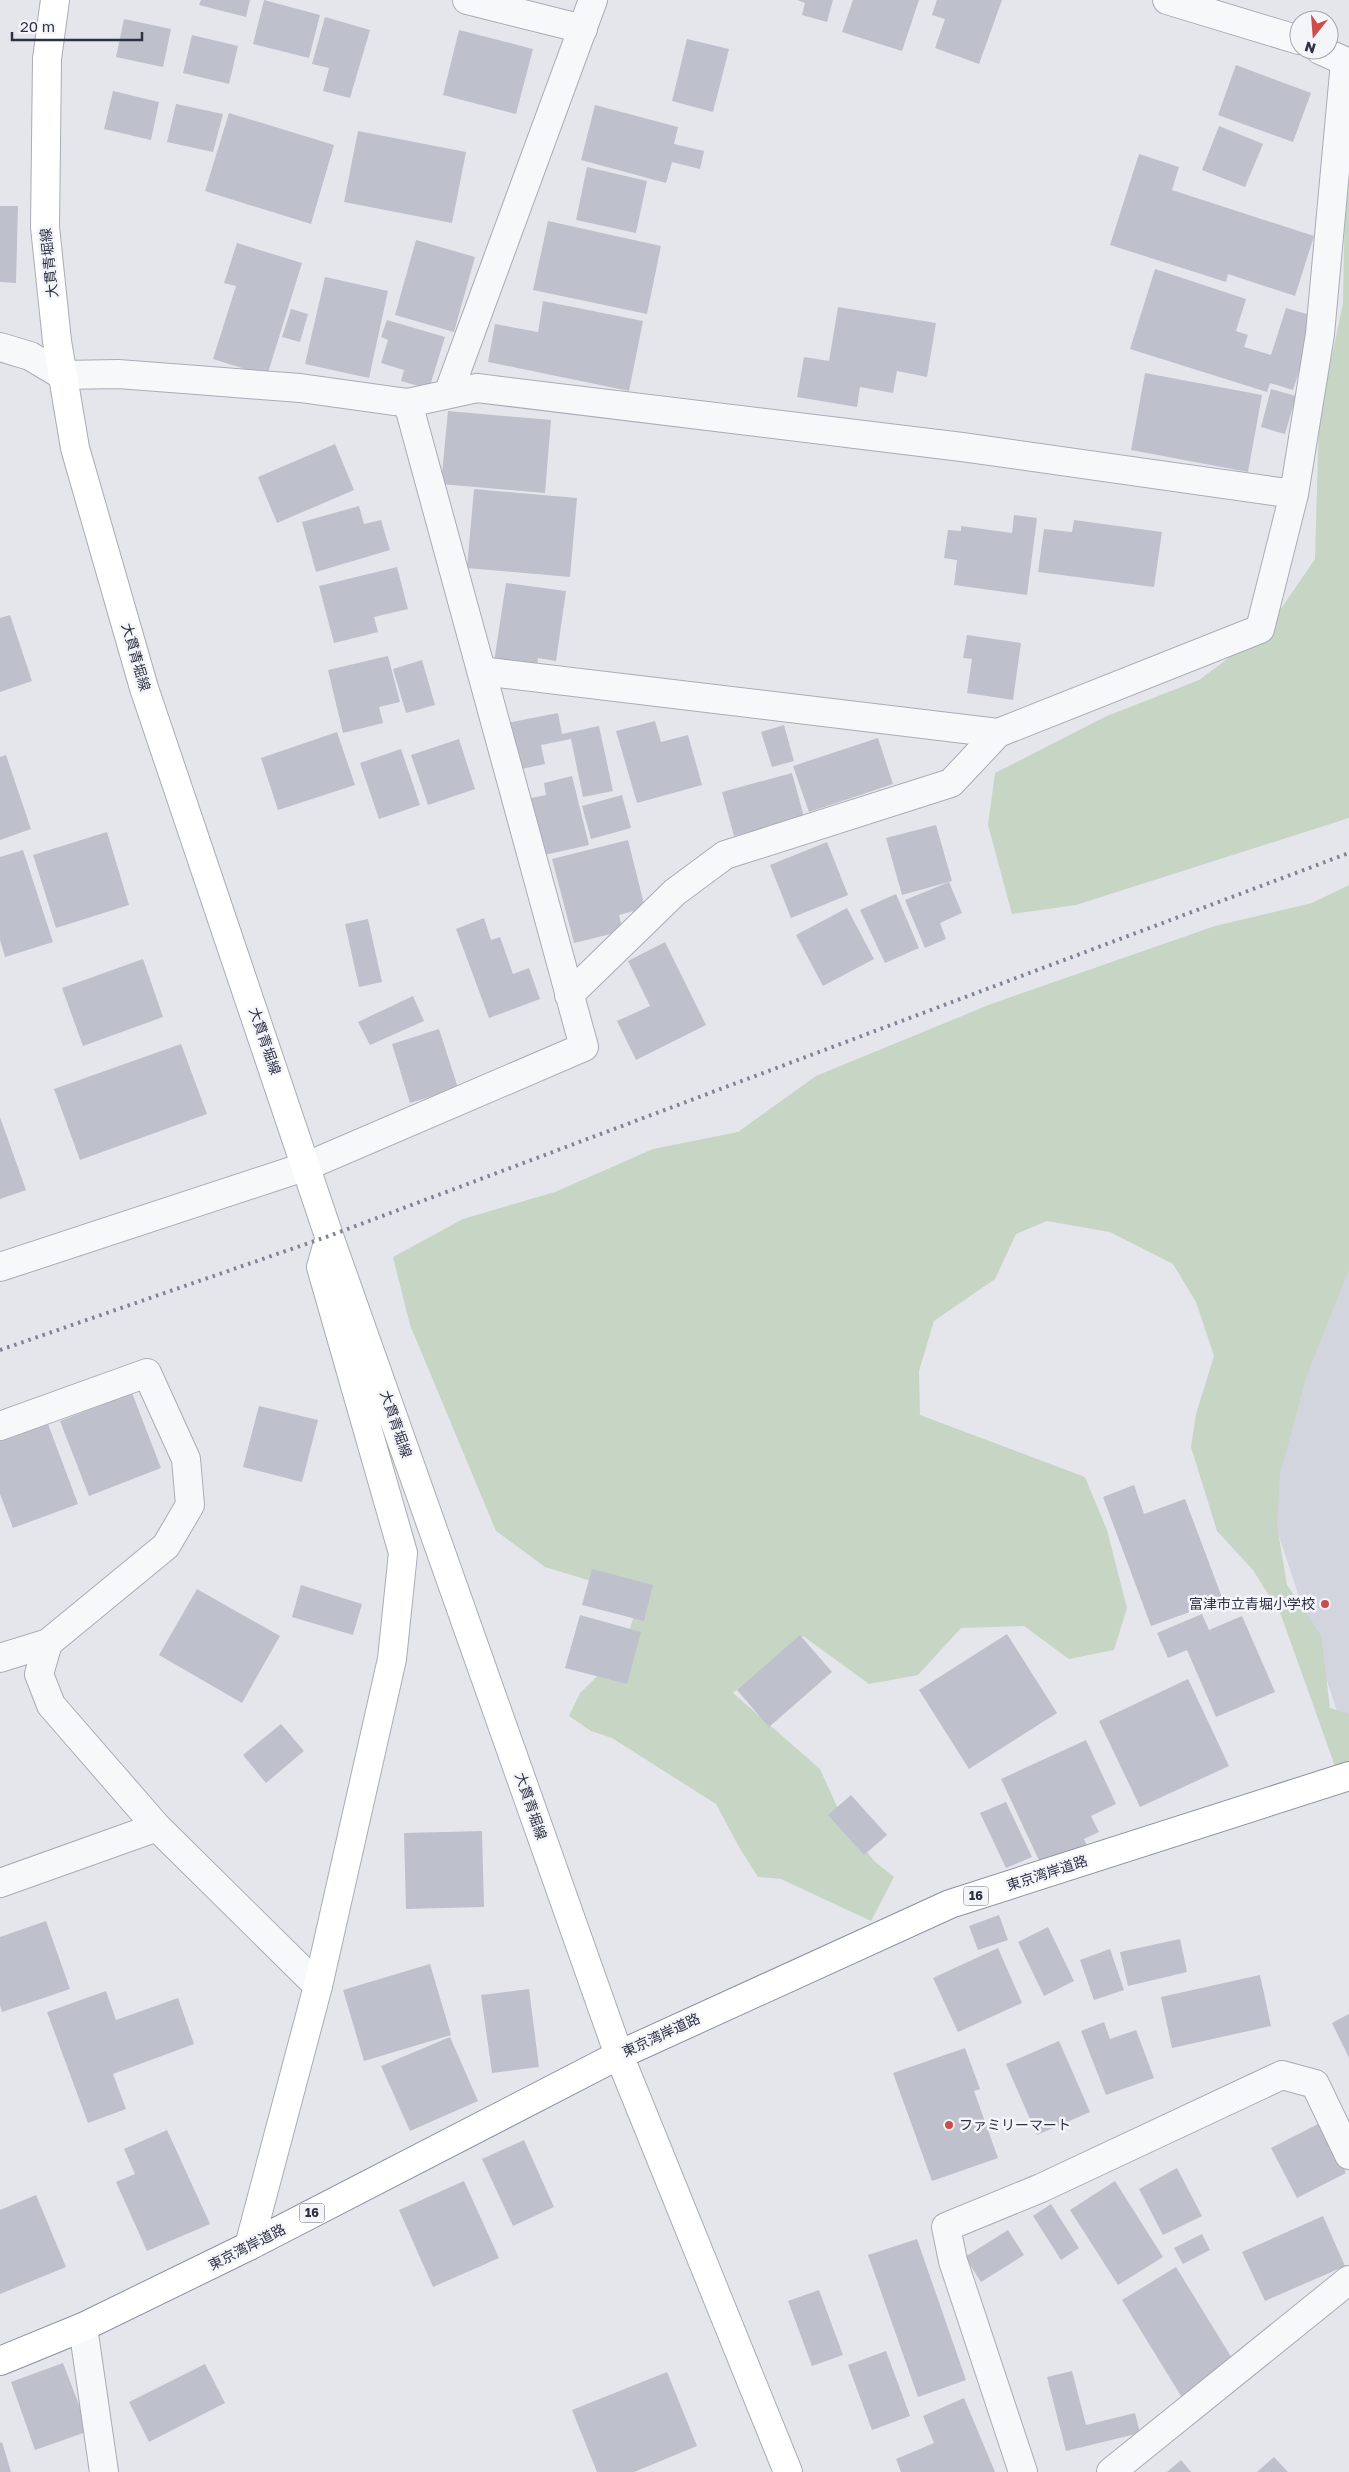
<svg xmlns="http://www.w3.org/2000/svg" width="1349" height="2472" font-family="'Golos Text','Noto Sans JP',sans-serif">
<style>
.built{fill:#d2d5de}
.green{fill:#c7d5c5}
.building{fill:#bec1cc}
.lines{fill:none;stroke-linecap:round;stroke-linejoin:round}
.street-casing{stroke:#a9acb6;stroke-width:30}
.secondary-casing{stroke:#a9acb6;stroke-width:30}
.highway-casing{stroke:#8c91a2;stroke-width:30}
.street{stroke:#f7f8fa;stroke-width:28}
.secondary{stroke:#fff;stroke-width:28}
.highway{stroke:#fff;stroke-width:28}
.rail{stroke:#7e8395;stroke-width:4;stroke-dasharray:2.5 5;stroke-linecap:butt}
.poi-dot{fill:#cd4c4e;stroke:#f4f5f9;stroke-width:2}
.labels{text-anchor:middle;stroke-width:5;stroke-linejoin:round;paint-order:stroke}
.shield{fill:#f4f5f9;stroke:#686c7a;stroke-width:1}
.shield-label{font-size:12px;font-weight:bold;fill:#2c3144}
.street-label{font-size:14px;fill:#2c3144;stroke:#f4f5f9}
.poi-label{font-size:14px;fill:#2c3144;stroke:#f4f5f9;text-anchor:end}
</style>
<rect width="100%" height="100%" fill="#e4e6ec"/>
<path class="built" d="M1349 1263V1743L1348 1744 1255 1464Z"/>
<path class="green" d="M1349 96V818L1076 905 1012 914 988 825 995 773 1107 716 1199 680 1267 629 1315 559 1319 418 1343 303 1347 97Z
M1349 885V1269L1306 1378 1280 1474 1277 1525 1287 1585 1321 1635 1330 1708 1349 1714V1765L1336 1769 1281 1615 1253 1570 1217 1531 1191 1447 1196 1414 1214 1356 1196 1302 1173 1264 1110 1232 1047 1221 1016 1234 995 1279 934 1321 919 1371 920 1415 1085 1477 1107 1530 1127 1608 1114 1650 1069 1659 1024 1626 961 1628 918 1675 869 1684 803 1636 733 1693 820 1769 844 1822 874 1861 894 1877 871 1921 781 1879 758 1877 739 1847 716 1804 612 1738 591 1731 569 1716 580 1693 623 1651 636 1609 614 1588 545 1567 496 1531 410 1325 393 1257 463 1219 555 1192 653 1149 738 1132 816 1076 991 1004 1215 926 1312 903Z"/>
<path class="building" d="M201 0H250L246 17 199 5Z
M264 0 320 15 309 58 253 44Z
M797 0H833L827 22 802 15 805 3Z
M853 0H919L902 51 842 32Z
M937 0H1002L979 64 935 48 945 19 932 15Z
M325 17 370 30 350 98 323 91 329 68 312 64Z
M124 19 171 29 163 67 116 57Z
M459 30 533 49 516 114 443 95Z
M192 35 238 46 229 84 183 73Z
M687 39 729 49 713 112 672 101Z
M1236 65 1311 93 1293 142 1218 115Z
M113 91 159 102 151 140 104 129Z
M176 104 223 114 213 152 167 142Z
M595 105 678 127 674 144 704 151 700 169 672 162 666 183 581 160Z
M229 113 334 145 311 224 205 191Z
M1219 126 1263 144 1245 187 1202 170Z
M358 131 466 152 452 223 344 202Z
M1139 154 1179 167 1172 190 1314 236 1295 296 1228 274 1226 282 1110 245Z
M587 167 647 181 636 233 576 220Z
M0 206H18L16 283 0 282Z
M548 221 661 246 647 314 533 290Z
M416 240 475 257 454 332 395 315Z
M237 243 302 263 267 376 213 359 236 286 224 283Z
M1155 269 1246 299 1236 331 1248 335 1244 347 1271 355 1286 308 1317 317 1293 390 1270 383 1267 392 1130 349Z
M325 277 388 291 369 378 305 364Z
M543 301 643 321 629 391 488 362 495 324 538 332Z
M838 307 936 323 927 377 897 371 893 393 860 387 857 407 797 397 804 357 829 361Z
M291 309 308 314 300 342 282 337Z
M387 320 445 337 429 389 401 381 404 370 381 363 388 340 381 337Z
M1145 373 1262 395 1248 472 1131 450Z
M1271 389 1296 396 1285 434 1261 427Z
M448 411 551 420 545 493 441 484Z
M335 444 354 490 277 523 258 477Z
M474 489 577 498 570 577 467 568Z
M359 506 364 524 381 520 390 550 316 572 302 522Z
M1014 515 1037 518 1027 595 954 585 957 560 944 558 948 530 961 531V526L1012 533Z
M1074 520 1162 532 1154 587 1038 572 1044 529 1072 532Z
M397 567 408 609 374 617 378 632 334 643 319 586Z
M506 583 566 591 556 661 538 658 537 668 494 662Z
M10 615 32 681 0 692V618Z
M967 635 1021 643 1013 700 967 693 972 659 963 658Z
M388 656 400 702 379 707 383 723 343 733 328 670Z
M422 660 435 705 406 713 393 669Z
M558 713 562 734 599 726 613 791 583 797 571 739 541 745 545 764 517 770 507 723Z
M655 721 661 742 688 735 702 785 637 803 616 731Z
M784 725 794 761 772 767 761 732Z
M337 732 355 785 278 810 261 758Z
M878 738 893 784 809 812 793 766Z
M459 739 475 789 428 805 411 755Z
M401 749 420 805 379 819 360 763Z
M6 755 31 829 0 840V757Z
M792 773 804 817 734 836 722 792Z
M572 776 589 845 540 856 526 799 546 795 544 783Z
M622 795 631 828 591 839 582 806Z
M936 825 952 881 902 895 886 838Z
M107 832 129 905 56 928 33 855Z
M628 840 645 908 619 915 623 931 574 943 552 859Z
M827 842 848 895 791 918 770 865Z
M23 850 53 942 5 957 0 940V857Z
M949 882 962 913 940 923 946 939 925 948 905 900Z
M896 894 919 948 885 963 860 910Z
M847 908 874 959 823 986 796 935Z
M484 918 491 940 500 937 513 974 529 968 540 999 489 1018 456 929Z
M368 919 382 982 359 987 345 924Z
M665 942 706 1025 636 1060 617 1021 650 1006 628 961Z
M143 959 163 1017 83 1046 62 988Z
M413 996 424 1021 370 1045 358 1022Z
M439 1029 458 1088 410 1103 392 1044Z
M181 1044 207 1114 80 1160 54 1089Z
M0 1117 26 1190 0 1199Z
M132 1393 161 1468 89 1496 60 1421Z
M259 1406 318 1420 302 1482 243 1467Z
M48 1424 78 1504 13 1528 0 1494V1441Z
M1134 1485 1144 1514 1185 1499 1223 1600 1151 1626 1103 1497Z
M592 1569 653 1585 644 1621 582 1605Z
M301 1585 362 1604 353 1635 292 1617Z
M197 1589 280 1636 242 1703 159 1655Z
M1202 1614 1209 1630 1242 1616 1275 1692 1216 1717 1187 1650 1168 1658 1157 1633Z
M580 1615 641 1632 627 1684 565 1668Z
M1007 1634 1057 1713 969 1769 919 1690Z
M800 1635 832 1672 769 1727 737 1690Z
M1188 1679 1229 1766 1140 1807 1099 1721Z
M281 1724 304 1751 266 1783 243 1755Z
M1086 1740 1116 1804 1091 1816 1099 1832 1084 1839 1089 1850 1044 1871 1001 1779Z
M851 1795 887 1835 864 1855 828 1815Z
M1006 1802 1032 1857 1006 1868 980 1813Z
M482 1831 484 1907 406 1909 404 1833Z
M999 1915 1008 1940 978 1950 969 1926Z
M46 1921 70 1989 2 2012 0 2005V1937Z
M1048 1927 1074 1981 1044 1996 1018 1942Z
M1180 1939 1187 1972 1128 1986 1120 1952Z
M998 1948 1022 2003 958 2032 933 1978Z
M1110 1949 1124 1990 1094 2000 1080 1960Z
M430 1964 451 2035 364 2061 343 1990Z
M1260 1975 1271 2026 1172 2048 1161 1997Z
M529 1989 539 2067 492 2073 481 1995Z
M106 1991 116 2020 178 1998 194 2044 113 2074 126 2109 88 2123 47 2012Z
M1349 2014V2058L1332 2023Z
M1104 2022 1110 2039 1136 2030 1154 2078 1106 2095 1081 2031Z
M450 2037 478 2101 410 2131 381 2066Z
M1059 2041 1090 2112 1037 2135 1006 2064Z
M965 2048 980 2089 974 2091 998 2158 932 2181 893 2073Z
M1320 2123 1346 2173 1297 2198 1271 2148Z
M167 2130 210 2224 147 2251 116 2182 135 2174 124 2149Z
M524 2140 554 2207 513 2226 482 2159Z
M1177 2168 1202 2216 1163 2235 1139 2189Z
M464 2181 499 2258 433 2287 399 2210Z
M1115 2181 1163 2257 1118 2285 1070 2210Z
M36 2195 66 2267 0 2294V2210Z
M1051 2204 1079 2248 1061 2260 1033 2216Z
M1323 2216 1345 2266 1265 2301 1242 2252Z
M1008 2230 1024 2255 981 2282 965 2257Z
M1202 2234 1210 2250 1183 2264 1174 2248Z
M917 2239 966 2380 918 2397 868 2255Z
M1176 2267 1235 2363 1181 2396 1122 2300Z
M819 2290 843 2355 812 2366 788 2301Z
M886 2351 910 2416 872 2430 848 2365Z
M63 2363 89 2431 35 2450 11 2382Z
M205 2364 225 2403 149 2442 129 2402Z
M1072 2371 1086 2425 1135 2413 1140 2433 1066 2451 1047 2377Z
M667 2372 697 2446 634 2472H597L572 2410Z
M964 2398 995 2472H901L896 2459 934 2443 923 2416Z
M2 2442 11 2472H0V2443Z
M1274 2457 1288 2472H1257Z
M1181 2460 1191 2472H1167Z"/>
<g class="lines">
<defs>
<path id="street" d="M467 0 583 29
M1167 0 1299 40
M1320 50 1349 63
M0 347 30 356 62 375 118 374 184 379 300 388 408 403 477 388 962 447 1294 494
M448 394 593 0
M481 671 998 733 1260 629 1294 494 1320 334 1345 62
M569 995 675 892 725 855 951 783 998 733
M0 1267 307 1166 584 1047 408 403
M0 1426 147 1373 186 1459 190 1505 166 1546 48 1643 39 1674 51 1705 157 1827 318 1986
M0 1658 48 1643
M0 1883 157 1827
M83 2327 104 2472
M1023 2472 953 2261 946 2227 1041 2188 1282 2075 1315 2084 1349 2155
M1111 2472 1349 2280"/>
<path id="secondary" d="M55 0 47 59 45 227 57 341 75 448 144 688 329 1236 619 2055 788 2472
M249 2246 318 1986 392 1659 403 1553 321 1267 327 1246"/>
<path id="highway" d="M0 2361 83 2327 249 2246 619 2055 950 1904 1349 1776"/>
</defs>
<use href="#street" class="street-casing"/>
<use href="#secondary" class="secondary-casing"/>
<use href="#highway" class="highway-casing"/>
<use href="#street" class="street"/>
<use href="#secondary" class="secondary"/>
<use href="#highway" class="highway"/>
<path class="rail" d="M0 1350 329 1236 1349 853"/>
</g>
<g class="poi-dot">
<circle cx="1325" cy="1604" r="5"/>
<circle cx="949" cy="2125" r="5"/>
</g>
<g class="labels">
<g class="shield">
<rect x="963.5" y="1886.5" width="25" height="19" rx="4"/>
<rect x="299.5" y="2203.5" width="25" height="19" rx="4"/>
</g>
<g class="shield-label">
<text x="976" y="1900">16</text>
<text x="312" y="2217">16</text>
</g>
<g class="street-label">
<text transform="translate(49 263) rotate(-96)" y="5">大貫青堀線</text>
<text transform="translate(136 657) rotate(74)" y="5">大貫青堀線</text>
<text transform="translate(265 1041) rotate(71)" y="5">大貫青堀線</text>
<text transform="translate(396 1424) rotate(71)" y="5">大貫青堀線</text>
<text transform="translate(531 1806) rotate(71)" y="5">大貫青堀線</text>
<text transform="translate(1047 1873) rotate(-18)" y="5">東京湾岸道路</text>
<text transform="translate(661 2035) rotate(-25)" y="5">東京湾岸道路</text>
<text transform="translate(247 2247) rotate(-27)" y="5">東京湾岸道路</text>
</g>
<g class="poi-label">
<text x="1315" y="1609">富津市立青堀小学校</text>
<text x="959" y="2130" text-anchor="start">ファミリーマート</text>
</g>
</g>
<g transform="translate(1314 35) rotate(197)"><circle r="24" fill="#f4f5f9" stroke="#a4a7b1"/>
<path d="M0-4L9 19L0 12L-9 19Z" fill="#cd4c4e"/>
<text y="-8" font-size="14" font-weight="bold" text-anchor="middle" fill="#2c3144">N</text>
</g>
<path d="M12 32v8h130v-8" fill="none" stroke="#2c3144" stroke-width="2.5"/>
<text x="20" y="32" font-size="15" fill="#2c3144" stroke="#f4f5f9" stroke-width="4" paint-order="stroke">20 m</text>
</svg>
